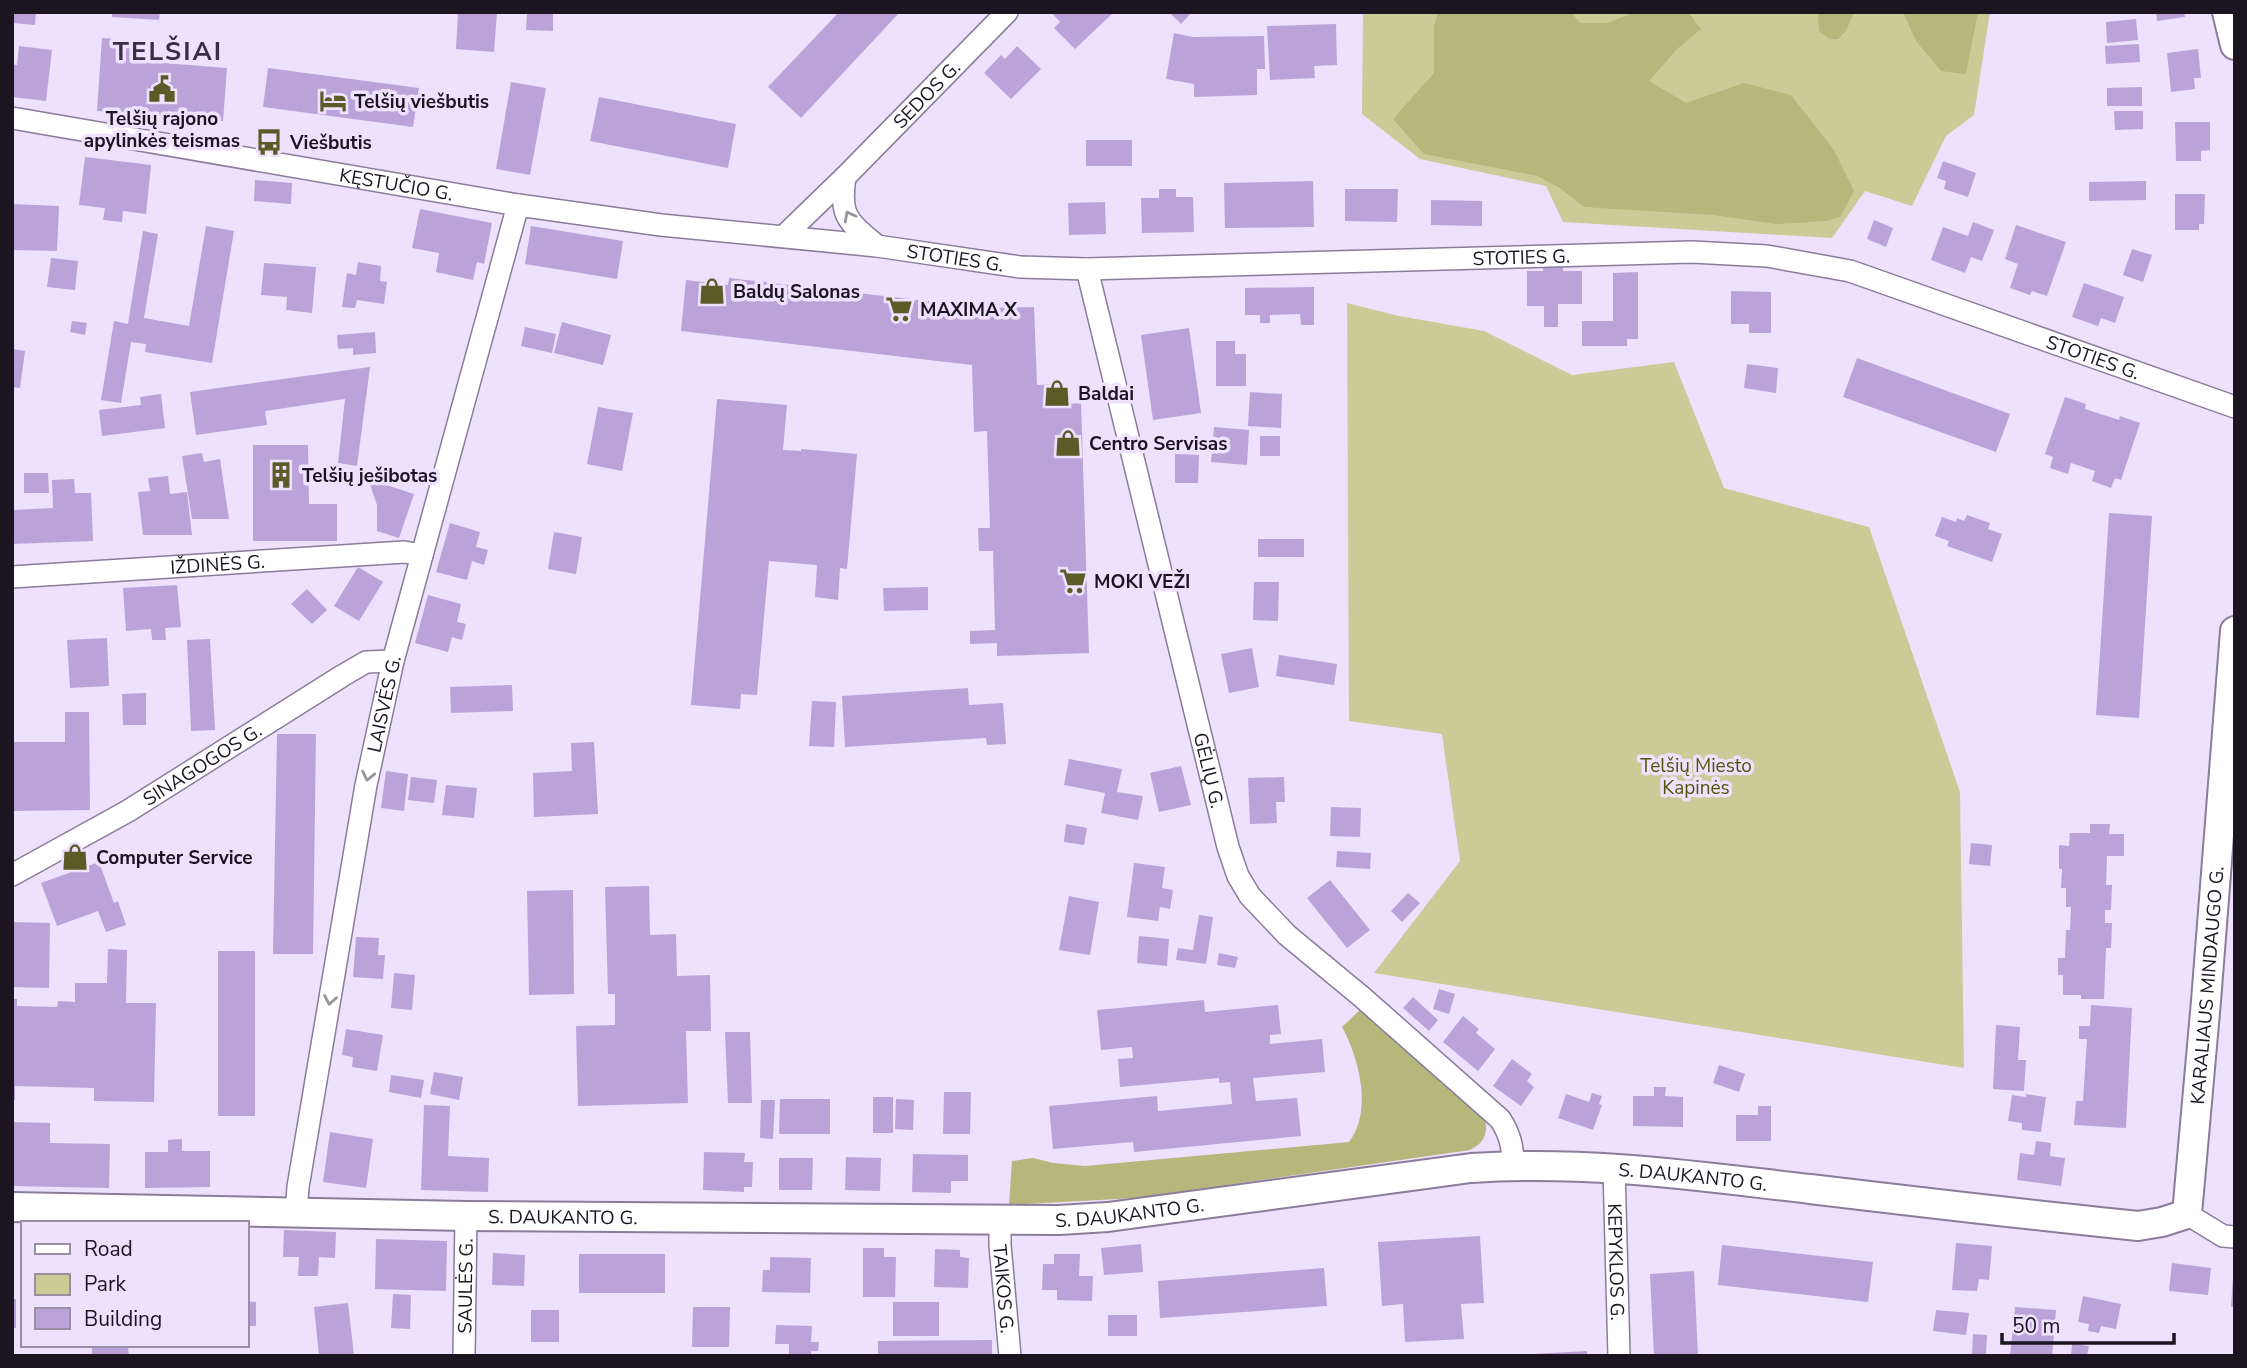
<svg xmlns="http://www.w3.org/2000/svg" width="2247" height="1368" font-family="'Nunito Sans',sans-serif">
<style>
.green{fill:#cacb97}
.forest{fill:#b6b77a}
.building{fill:#bba3d9}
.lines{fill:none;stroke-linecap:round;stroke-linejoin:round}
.minor-casing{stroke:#8a7c9b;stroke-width:24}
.secondary-casing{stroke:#8a7c9b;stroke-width:32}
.minor{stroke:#fff;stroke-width:21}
.secondary{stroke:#fff;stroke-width:28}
.oneway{stroke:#98969b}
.labels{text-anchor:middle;stroke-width:7;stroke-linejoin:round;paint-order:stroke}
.street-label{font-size:19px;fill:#1b1521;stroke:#ede1fd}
.poi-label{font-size:19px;font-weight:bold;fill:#1b1521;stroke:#ede1fd;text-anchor:start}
.park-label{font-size:19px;fill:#55530a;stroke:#ede1fd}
.district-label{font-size:26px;font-weight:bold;letter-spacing:2px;fill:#392d48;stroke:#ede1fd}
</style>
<rect width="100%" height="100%" fill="#ede1fd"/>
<path class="green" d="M1363 12H1990L1974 115 1946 136 1912 206 1865 191 1832 238 1563 222 1546 186 1420 159 1362 114Z
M1347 303 1399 316 1484 331 1572 375 1674 362 1724 488 1869 527 1960 792 1964 1068 1374 973 1460 861 1442 734 1349 721Z"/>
<path class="forest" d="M1438 12H1571L1580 23H1607L1635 12H1688L1701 29 1676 50 1649 81 1686 103 1744 83 1791 95 1834 150 1854 191 1840 217 1826 221 1776 224 1713 215 1584 207 1560 188 1537 176 1424 154 1393 119 1434 73V27Z
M1818 12H1854L1846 31 1838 39H1830L1819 31Z
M1903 12H1978L1966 74 1941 71 1916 41Z
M1362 1008 1482 1110C1489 1128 1488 1141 1470 1150L1136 1198 1009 1205 1012 1161 1033 1158 1053 1163 1085 1166 1349 1142C1373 1111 1359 1058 1342 1027Z"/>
<path class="building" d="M12 12H36L35 25 12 23Z
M112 12H160L159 20 112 17Z
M458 12H497L494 52 456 49Z
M527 12H553V31L526 30Z
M839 12H900L801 118 768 87Z
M1051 12H1114L1075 49 1054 28 1060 22Z
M1169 12H1192L1181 24Z
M2156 12H2184L2185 17 2157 21Z
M2136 19 2138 40 2107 43 2106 22Z
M1336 24 1337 65 1314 66 1315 78 1270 80 1267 26Z
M1174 33 1193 37 1264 36 1265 69H1257V95L1194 97V84L1166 79Z
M102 38 141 41 139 61 227 68 223 121 97 111Z
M2139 44 2140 62 2106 64 2105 46Z
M19 46 52 50 46 101 12 97V64L17 65Z
M1017 46 1041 69 1011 99 984 73 1001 55 1005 59Z
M2198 49 2201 78H2194L2195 89 2171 92 2167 53Z
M268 68 419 88 413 127 263 107Z
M511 82 546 88 530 175 496 169Z
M2142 87V106H2107V88Z
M599 97 736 124 728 168 590 141Z
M2114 111H2143V129L2115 130Z
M2175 122H2210V150L2201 151V161H2176Z
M1086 140H1132V166H1086Z
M85 157 151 165 146 214 123 211 122 222 103 220 105 208 79 205Z
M1943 161 1976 173 1968 197 1944 189 1946 181 1937 178Z
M255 180 292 183 291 204 254 201Z
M1313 181 1314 227 1225 228 1224 183Z
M2146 181V200L2089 201V182Z
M1159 189H1176V197H1193L1194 232 1142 233 1141 198H1159Z
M1345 189H1398L1397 222 1345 221Z
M2175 194H2205L2204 224H2199V230H2175Z
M1431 200 1482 201V226L1431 225Z
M1105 202 1106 234 1069 235 1068 203Z
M12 204 59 206 57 251 12 250Z
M420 209 492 223 484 264 477 262 473 280 436 272 439 253 412 248Z
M1874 220 1893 228 1886 247 1867 239Z
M1973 222 1994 230 1982 261 1971 257 1965 273 1931 260 1943 227 1968 236Z
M2016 225 2066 242 2047 296 2032 291 2030 295 2010 288 2018 264 2005 259Z
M206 226 234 231 212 363 145 352 146 344 131 342 121 403 101 400 114 321 128 324 143 231 158 234 144 318 189 326Z
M531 226 623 241 617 279 525 264Z
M2132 249 2152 255 2143 282 2123 275Z
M51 258 78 261 75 290 47 287Z
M358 262 381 266 380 281 387 282 384 304 357 300 355 308 342 307 347 273 356 275Z
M264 263 316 267 312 313 286 310 287 297 261 295Z
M1543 266H1563V271H1582V304H1558V327H1544V306H1527V271H1543Z
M1638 272V339H1627V346H1582V321H1613V273Z
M729 278 986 308 1034 307 1037 385 1064 384 1065 404 1081 403 1089 653 997 656V643L970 644V631L995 630 993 551H979L978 528H990L987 431 974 432 972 365 681 331 686 280 728 285Z
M2084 283 2124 297 2115 323 2101 318 2098 326 2072 317Z
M1314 287V325H1301L1300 314 1270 315V323H1260V315H1245V288Z
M1731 291 1771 292V333H1749V324H1731Z
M72 321 87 323 85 335 70 332Z
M562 322 611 335 603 365 554 353Z
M525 327 556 334 552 353 521 346Z
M1189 328 1201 413 1153 420 1141 335Z
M375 332 376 353 353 355V348L338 349 337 335Z
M1216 341H1235V354H1246V386H1216Z
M12 349 25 351 20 388 12 387Z
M1857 358 2010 414 1996 452 1843 397Z
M1747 364 1778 368 1776 393 1744 388Z
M370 367 357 466 338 463 345 399 265 411 267 425 196 435 190 392Z
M1250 392 1282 394 1281 428 1248 426Z
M161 394 165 428 102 436 99 410 141 405 140 397Z
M2065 397 2086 404 2085 409 2119 420 2120 416 2140 423 2121 480 2115 478 2111 488 2092 481 2095 471 2071 463 2068 474 2050 468 2053 457 2045 454Z
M717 399 787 405 783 450 801 451V449L857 454 847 569 840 568 838 600 815 597 817 565 769 561 757 695 741 694 740 709 691 705Z
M598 407 633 413 622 471 587 464Z
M1214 427 1249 430 1247 465 1211 462Z
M1260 436H1280V456H1260Z
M253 445H308L309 504H337V541H253Z
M202 453 204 462 220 459 229 519H192L182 456Z
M1175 454 1199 455 1198 483H1175Z
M24 473H48L49 493H24Z
M168 476 170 494 187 492 192 535H143L138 492 150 491 148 478Z
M74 479 75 493H91L93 541 12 544V510L53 508 52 480Z
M368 479 414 494 399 538 377 531V505Z
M2109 513 2152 516 2139 718 2096 715Z
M1967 515 1990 523 1988 529 2002 534 1992 562 1947 546 1949 541 1935 536 1942 517 1956 522 1957 518 1964 521Z
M450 523 480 532 476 547 488 550 484 565 472 561 467 580 436 572Z
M554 532 582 537 576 574 548 569Z
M1258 539H1304V557H1258Z
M358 567 383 582 359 621 334 606Z
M1254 582H1279L1278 621 1253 620Z
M177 585 181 627 165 628 166 640H152L151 629 126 631 123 588Z
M928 587V610L884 611 883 588Z
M307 589 327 610 312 624 291 604Z
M428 595 461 604 457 622 466 624 462 640 452 637 448 652 415 643Z
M107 638 109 686 70 688 67 640Z
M210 639 215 730 191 731 187 640Z
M1252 648 1259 687 1229 693 1221 654Z
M1279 655 1337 664 1334 685 1276 676Z
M512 685 513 711 451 713 450 687Z
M968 688 969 705 1003 703 1006 744 987 745 986 738 845 747 842 696Z
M146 693V725H123L122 694Z
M812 701 836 702 834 747 809 746Z
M65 712H89L90 810 12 811V742H65Z
M277 734H316L313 954H273Z
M594 742 598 814 534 817 533 773 572 771 571 743Z
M1069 759 1122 769 1117 792 1143 796 1138 820 1101 813 1105 793 1064 785Z
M1181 766 1191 805 1159 812 1150 773Z
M386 771 408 774 404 811 381 808Z
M411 777 437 780 434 803 408 800Z
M1284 777 1285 802H1276L1277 823 1250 824 1248 778Z
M446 785 477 788 474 818 442 815Z
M1331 807 1361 808 1360 837 1330 836Z
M1066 824 1087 828 1084 845 1064 842Z
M2090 824H2110L2109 834H2124V856H2107L2106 885H2112L2111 910H2105V923H2112L2111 948H2106L2104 999H2081V995H2063V975H2058V958H2065L2066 930H2070L2071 907H2066V888H2061L2062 869H2059V845L2069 846 2070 833H2090Z
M1971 843 1992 845 1990 866 1969 864Z
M1337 851 1371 853 1370 869 1336 867Z
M99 862 114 903 118 901 126 925 106 932 98 911 57 926 41 883Z
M1134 863 1165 867 1162 888 1173 890 1170 909 1160 907 1158 921 1127 917Z
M1330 880 1370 930 1347 948 1307 898Z
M649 886 650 935 676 934 677 976 710 975 711 1031H686L688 1103 578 1106 576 1026 615 1025V994H608L605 887Z
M573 890 574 994 529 995 527 891Z
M1408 893 1420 903 1402 922 1391 911Z
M1069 896 1099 902 1090 955 1059 950Z
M1199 915 1213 917 1206 964 1176 960 1178 948 1193 950Z
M12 922 50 923 49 988 12 987Z
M1139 936 1169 939 1167 966 1137 963Z
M356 937 379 938 378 955H385L383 979 353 977Z
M108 949 127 950 126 1003H156L154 1102 94 1101V1088L15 1086V1100H12V999H17V1006L57 1007 58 1001 75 1002V983H107Z
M218 951H255V1116H218Z
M1219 953 1238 957 1235 968 1217 965Z
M394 973 415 975 412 1010 391 1008Z
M1439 989 1455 994 1449 1014 1433 1009Z
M1413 997 1438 1020 1429 1031 1403 1008Z
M1204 1000 1205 1012 1278 1005 1281 1034 1270 1035V1044L1322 1039 1325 1072 1253 1078 1256 1101 1297 1098 1301 1136 1134 1152 1133 1142 1053 1149 1049 1106 1157 1096 1158 1111 1232 1104 1230 1082 1219 1083V1078L1120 1087 1118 1059 1133 1058 1132 1047 1101 1050 1097 1010Z
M2091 1005 2132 1008 2126 1128 2074 1125 2076 1101H2083L2087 1039H2079V1026H2090Z
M1463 1016 1479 1029 1476 1033 1495 1049 1478 1071 1443 1042Z
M1996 1025 2020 1027 2018 1060H2026L2024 1091 1993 1089Z
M346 1029 383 1035 377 1071 352 1067 353 1057 342 1055Z
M725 1032H750L752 1103H728Z
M1512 1059 1532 1074 1527 1081 1534 1087 1521 1106 1493 1086Z
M1719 1065 1745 1074 1739 1092 1713 1083Z
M434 1072 463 1077 459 1100 430 1094Z
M391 1075 424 1080 421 1098 389 1092Z
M1654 1087H1666L1665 1096 1683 1097V1127L1633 1126V1096H1654Z
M944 1092H971L970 1134H943Z
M1592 1093 1602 1096 1599 1104 1602 1105 1593 1130 1558 1118 1566 1094 1589 1102Z
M2026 1094 2046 1097 2041 1132 2022 1130V1123L2008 1121 2012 1095 2026 1097Z
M873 1097H893V1133H873Z
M780 1099H830V1134H779Z
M896 1099 914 1100 913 1130 895 1129Z
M761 1100H775L773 1139 760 1138Z
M424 1105 450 1106 448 1156 489 1158 488 1192 421 1190Z
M1758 1106H1771V1141H1736V1115H1758Z
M12 1122 50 1123V1143L110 1144 109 1188 12 1186Z
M330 1132 373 1139 366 1188 323 1182Z
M182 1139V1151H210V1187L145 1188V1152H168V1140Z
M2036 1141 2051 1143 2050 1156 2065 1158 2061 1186 2017 1180 2020 1153 2034 1155Z
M704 1152 745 1153 744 1162H753L752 1187H744V1192L703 1190Z
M913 1154 968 1155V1181H951V1193L912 1192Z
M846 1157 881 1158 880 1191 845 1190Z
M779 1158H813L812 1190H779Z
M284 1230 336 1232 335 1258 319 1257 318 1276H298L299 1257H283Z
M1480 1236 1484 1303 1461 1304 1464 1339 1405 1342 1403 1304 1382 1306 1378 1242Z
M376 1239 447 1241 446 1291 375 1289Z
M1956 1243 1992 1246 1989 1280 1979 1279 1977 1291 1952 1290Z
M1141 1244 1143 1272 1104 1275 1101 1248Z
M1722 1245 1873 1262 1868 1302 1718 1285Z
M863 1248H884V1257H896L895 1297H863Z
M935 1249 960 1250V1257L969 1258 968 1288 934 1287Z
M493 1253 525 1255 524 1286 492 1285Z
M579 1254H665V1293H579Z
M1054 1254H1080L1079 1276H1093L1092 1301 1057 1300V1290H1042L1043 1264H1054Z
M770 1257 811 1258 810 1293 762 1292 763 1270H770Z
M2172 1263 2211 1268 2208 1295 2169 1291Z
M1324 1268 1327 1306 1160 1318 1158 1281Z
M1694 1271 1698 1356H1654L1650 1274Z
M2233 1277H2235V1307H2231Z
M393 1294 411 1295 410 1329 391 1328Z
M2083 1296 2121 1304 2116 1329 2101 1326 2099 1333 2088 1331 2089 1324 2078 1322Z
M12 1299H16V1328H12Z
M247 1301 256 1302V1326H247Z
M893 1302H939V1336H893Z
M348 1303 354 1356H319L314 1307Z
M20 1304H23V1329L20 1328Z
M693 1307H730L729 1347H692Z
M2015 1307 2056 1310 2052 1356H2010Z
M531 1310H559V1342H531Z
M1936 1310 1969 1313 1966 1335 1933 1331Z
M1108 1315H1137V1336H1108Z
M776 1325 812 1326 811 1342H819L818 1351H811V1356H789V1344H775Z
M1973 1334 1987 1335 1986 1355 1972 1354Z
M992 1340V1356H878V1341Z
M2072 1344 2089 1346 2087 1356H2071Z
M92 1347H128L129 1356H92Z
M1587 1351V1356H1533V1354Z"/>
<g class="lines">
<defs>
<g id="minor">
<path id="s1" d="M12 118 518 205 661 225 877 246 1020 267 1087 269 1692 252 1767 256 1850 271 2235 407"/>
<path d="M845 177C839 217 848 221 877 246"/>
<path id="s2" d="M784 236 845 177 1007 12"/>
<path id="s3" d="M1087 269 1228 847 1238 876 1250 896 1287 935 1362 997 1500 1119C1510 1134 1513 1147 1513 1165"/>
<path id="s4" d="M12 577 404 552 422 555"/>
<path id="s5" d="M12 875 128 811 342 676 366 662 393 661"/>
<path id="s6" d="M1614 1168 1619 1356"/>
<path id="s7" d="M296 1212 298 1187 366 785 393 661 518 205"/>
<path d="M2187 1214 2223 1236 2235 1237"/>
<path id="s8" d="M1000 1221V1245L1010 1356"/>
<path id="s9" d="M464 1356 466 1216"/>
</g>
<g id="secondary">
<path d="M2227 12 2235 45"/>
<path id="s10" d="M12 1207 466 1216 1059 1220 1108 1217 1471 1168C1585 1160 1697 1176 1810 1189 1919 1202 2029 1215 2138 1226L2162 1222 2187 1214 2206 1001 2235 631"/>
</g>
</defs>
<use href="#minor" class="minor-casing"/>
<use href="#secondary" class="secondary-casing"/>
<use href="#minor" class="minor"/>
<use href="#secondary" class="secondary"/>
</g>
<defs><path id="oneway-chevron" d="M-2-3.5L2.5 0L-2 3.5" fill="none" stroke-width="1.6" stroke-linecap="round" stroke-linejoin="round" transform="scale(1.75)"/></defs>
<g class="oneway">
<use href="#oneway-chevron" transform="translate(849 216) rotate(-118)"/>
<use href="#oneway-chevron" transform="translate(368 776) rotate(102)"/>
<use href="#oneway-chevron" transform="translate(330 1000) rotate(100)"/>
</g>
<defs>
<symbol id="civic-bare" viewBox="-9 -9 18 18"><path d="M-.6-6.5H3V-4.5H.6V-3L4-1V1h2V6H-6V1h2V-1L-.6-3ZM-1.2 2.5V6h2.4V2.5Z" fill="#5c5b28" stroke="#ede1fd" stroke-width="2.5" paint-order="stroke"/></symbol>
<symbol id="hotel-bare" viewBox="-9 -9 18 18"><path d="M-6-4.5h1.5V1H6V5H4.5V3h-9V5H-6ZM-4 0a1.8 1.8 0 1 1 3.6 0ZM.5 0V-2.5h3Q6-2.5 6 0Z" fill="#5c5b28" stroke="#ede1fd" stroke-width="2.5" paint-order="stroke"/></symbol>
<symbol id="bus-bare" viewBox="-9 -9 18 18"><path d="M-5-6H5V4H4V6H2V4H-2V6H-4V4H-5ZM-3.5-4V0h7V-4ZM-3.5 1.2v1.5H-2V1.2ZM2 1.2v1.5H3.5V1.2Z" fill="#5c5b28" stroke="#ede1fd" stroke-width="2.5" paint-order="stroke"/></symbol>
<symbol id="shop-bare" viewBox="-9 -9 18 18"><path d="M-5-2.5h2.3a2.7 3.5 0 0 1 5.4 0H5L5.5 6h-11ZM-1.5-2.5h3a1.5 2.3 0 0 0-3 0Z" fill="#5c5b28" stroke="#ede1fd" stroke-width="2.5" paint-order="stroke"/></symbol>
<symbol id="supermarket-bare" viewBox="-9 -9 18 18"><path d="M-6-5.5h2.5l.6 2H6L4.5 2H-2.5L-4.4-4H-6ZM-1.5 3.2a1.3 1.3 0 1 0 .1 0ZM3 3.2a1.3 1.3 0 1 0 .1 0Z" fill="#5c5b28" stroke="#ede1fd" stroke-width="2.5" paint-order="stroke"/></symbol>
<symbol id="building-bare" viewBox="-9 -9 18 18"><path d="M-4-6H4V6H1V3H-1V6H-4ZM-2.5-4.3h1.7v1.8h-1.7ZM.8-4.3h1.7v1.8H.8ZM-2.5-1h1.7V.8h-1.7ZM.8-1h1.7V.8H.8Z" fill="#5c5b28" stroke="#ede1fd" stroke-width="2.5" paint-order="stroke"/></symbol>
</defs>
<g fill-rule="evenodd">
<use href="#civic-bare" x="143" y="70" width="38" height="38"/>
<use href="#hotel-bare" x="314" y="82" width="38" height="38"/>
<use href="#bus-bare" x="250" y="123" width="38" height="38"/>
<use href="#shop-bare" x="693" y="272" width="38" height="38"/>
<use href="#supermarket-bare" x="880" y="290" width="38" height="38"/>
<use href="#shop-bare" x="1038" y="374" width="38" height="38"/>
<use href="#shop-bare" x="1049" y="424" width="38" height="38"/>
<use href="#building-bare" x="262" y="456" width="38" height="38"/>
<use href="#supermarket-bare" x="1054" y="562" width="38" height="38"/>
<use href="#shop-bare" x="56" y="838" width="38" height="38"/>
</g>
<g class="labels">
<g class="street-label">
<text dy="7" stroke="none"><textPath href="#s2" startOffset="201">SEDOS G.</textPath></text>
<text dy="7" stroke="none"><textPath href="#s1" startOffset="390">KĘSTUČIO G.</textPath></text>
<text dy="7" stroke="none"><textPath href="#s1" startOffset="954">STOTIES G.</textPath></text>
<text dy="7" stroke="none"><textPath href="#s1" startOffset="1521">STOTIES G.</textPath></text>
<text dy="7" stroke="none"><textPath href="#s1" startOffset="2109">STOTIES G.</textPath></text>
<text dy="7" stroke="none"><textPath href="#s4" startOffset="206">IŽDINĖS G.</textPath></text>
<text dy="7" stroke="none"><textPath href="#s7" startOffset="516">LAISVĖS G.</textPath></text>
<text dy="7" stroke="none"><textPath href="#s5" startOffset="220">SINAGOGOS G.</textPath></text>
<text dy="7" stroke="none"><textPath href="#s3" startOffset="516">GĖLIŲ G.</textPath></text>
<text dy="7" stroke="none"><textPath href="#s10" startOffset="2413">KARALIAUS MINDAUGO G.</textPath></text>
<text dy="7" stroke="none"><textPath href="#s10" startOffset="1685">S. DAUKANTO G.</textPath></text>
<text dy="7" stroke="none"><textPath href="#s10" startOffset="1118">S. DAUKANTO G.</textPath></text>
<text dy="7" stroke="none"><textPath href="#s10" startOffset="551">S. DAUKANTO G.</textPath></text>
<text dy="7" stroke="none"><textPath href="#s6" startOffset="94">KEPYKLOS G.</textPath></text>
<text dy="7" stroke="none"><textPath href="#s9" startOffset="70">SAULĖS G.</textPath></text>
<text dy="7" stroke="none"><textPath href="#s8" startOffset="68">TAIKOS G.</textPath></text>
</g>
<g class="poi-label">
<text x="354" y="108">Telšių viešbutis</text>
<text x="162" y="125" text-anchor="middle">Telšių rajono<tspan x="162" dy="22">apylinkės teismas</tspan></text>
<text x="290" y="149">Viešbutis</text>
<text x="733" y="298">Baldų Salonas</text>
<text x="920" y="316">MAXIMA X</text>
<text x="1078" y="400">Baldai</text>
<text x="1089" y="450">Centro Servisas</text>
<text x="302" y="482">Telšių ješibotas</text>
<text x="1094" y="588">MOKI VEŽI</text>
<text x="96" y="864">Computer Service</text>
</g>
<g class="park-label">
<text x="1696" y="772">Telšių Miesto<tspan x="1696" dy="22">Kapinės</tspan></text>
</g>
<g class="district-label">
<text x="168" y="60">TELŠIAI</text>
</g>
</g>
<rect width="2247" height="1368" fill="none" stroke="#1b1521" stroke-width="28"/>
<rect x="21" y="1221" width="228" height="126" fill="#ede1fd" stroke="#998fa5" stroke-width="2"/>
<rect x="35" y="1244" width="35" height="10" fill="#ffffff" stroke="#998fa5" stroke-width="2"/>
<text x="84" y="1256" font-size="21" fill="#1b1521">Road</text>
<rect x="35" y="1274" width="35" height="21" fill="#cacb97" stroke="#998fa5" stroke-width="2"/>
<text x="84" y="1291" font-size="21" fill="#1b1521">Park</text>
<rect x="35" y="1308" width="35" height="21" fill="#bba3d9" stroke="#998fa5" stroke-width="2"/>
<text x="84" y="1326" font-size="21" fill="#1b1521">Building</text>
<path d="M2002 1333v10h172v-10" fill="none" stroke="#1b1521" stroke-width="3.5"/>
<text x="2012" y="1333" font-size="21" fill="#1b1521" stroke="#ede1fd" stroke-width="5" paint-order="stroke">50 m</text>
</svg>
